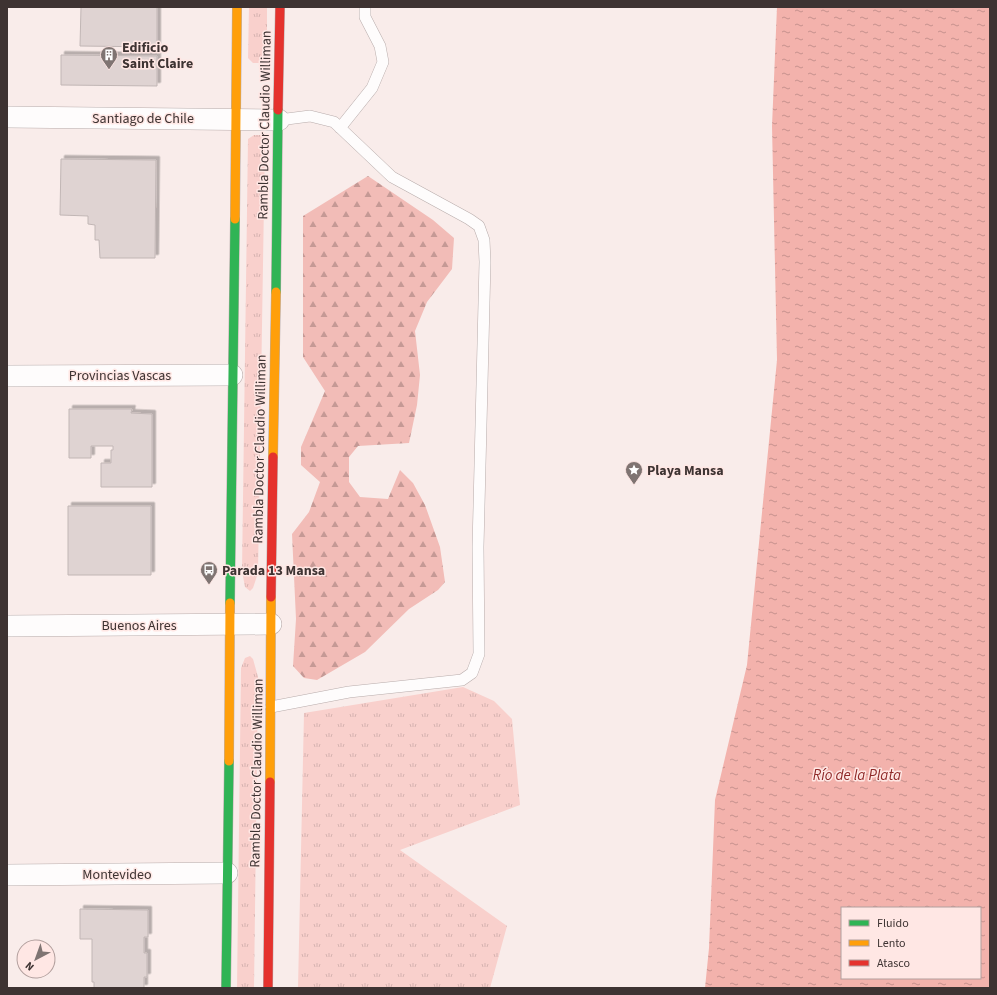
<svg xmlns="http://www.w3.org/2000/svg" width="997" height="995" font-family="'Source Sans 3',sans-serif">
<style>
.grass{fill:url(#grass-tufts)}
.forest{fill:url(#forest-firs)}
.water{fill:url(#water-ripples);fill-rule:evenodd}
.building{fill:#dfd3d2;stroke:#c1b6b5;filter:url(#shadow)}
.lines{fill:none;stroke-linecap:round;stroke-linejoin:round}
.lane-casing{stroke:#b8acab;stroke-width:12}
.street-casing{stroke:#b8acab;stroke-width:22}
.fast-casing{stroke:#b8acab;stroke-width:10}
.slow-casing{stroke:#b8acab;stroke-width:10}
.jam-casing{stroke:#b8acab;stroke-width:10}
.lane{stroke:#fefcfc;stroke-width:11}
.street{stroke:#fefcfc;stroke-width:21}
.fast{stroke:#30b455;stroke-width:9}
.slow{stroke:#ff9f0a;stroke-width:9}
.jam{stroke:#e5322d;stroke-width:9}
.labels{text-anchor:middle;stroke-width:3;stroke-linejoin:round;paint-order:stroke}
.poi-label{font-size:14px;font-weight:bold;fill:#3e3332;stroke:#ffe7e4;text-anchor:start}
.street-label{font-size:14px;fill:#3e3332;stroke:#ffe7e4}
.water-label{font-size:15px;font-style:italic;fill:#902a29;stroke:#ffe7e4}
</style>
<defs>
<pattern id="grass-tufts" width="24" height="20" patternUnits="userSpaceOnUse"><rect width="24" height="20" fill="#f9d0cc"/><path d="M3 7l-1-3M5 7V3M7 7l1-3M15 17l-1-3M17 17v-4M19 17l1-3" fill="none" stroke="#d6b3b0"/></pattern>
<pattern id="forest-firs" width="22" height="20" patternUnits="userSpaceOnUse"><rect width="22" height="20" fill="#f2bcb7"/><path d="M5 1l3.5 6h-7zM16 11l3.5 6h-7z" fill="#c59995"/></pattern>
<pattern id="water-ripples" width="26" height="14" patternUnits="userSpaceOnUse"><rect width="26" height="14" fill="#f3b2ac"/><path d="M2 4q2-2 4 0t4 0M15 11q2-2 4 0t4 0" fill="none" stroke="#c6918d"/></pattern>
<filter id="shadow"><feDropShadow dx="3.5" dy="-3.5" stdDeviation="0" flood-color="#0004"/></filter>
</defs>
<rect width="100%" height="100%" fill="#f9ecea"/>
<path class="grass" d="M249 7H267V54L262 63H253L248 58Z
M254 135H261L265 141 258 573 253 588 250 591 245 587 242 571 248 139Z
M250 656 253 659 258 677 254 988H237L241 668 245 658Z
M463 687 494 701 512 719 520 805 400 850 507 926 490 988H298L304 713Z"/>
<path class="forest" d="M368 176 433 220 454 238 452 269 427 302 415 331 420 375 417 405 409 443 358 446 349 457V482L360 497 388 499 400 470 413 483 425 505 440 547 445 582 438 590 409 609 365 652 317 680 304 678 293 666 296 619 292 534 309 512 320 482 301 465V447L325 391 303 357V216Z"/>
<path class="water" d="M777 7H990V988H705L709 948 715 800 747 665 777 360 772 126ZM842 908H980V978H842Z"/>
<path class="building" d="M81 7H157V47L80 46Z
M61 55 157 56V86L61 85Z
M61 159 156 160 155 258H100L99 240H95V225L88 224V216L60 215Z
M69 409H132L131 413 152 414V487H101V463H111V450H113V446H91V458H69Z
M68 506H151V575H68Z
M80 909 148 910V937H144V953H147V977H144V988H94V982H92V939H80Z"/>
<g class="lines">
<defs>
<path id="lane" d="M340 128 372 88 383 62 380 46 365 17V7
M271 707 349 692 462 680 472 673 479 654 478 547 485 262 484 240 479 226 469 219 392 177 334 122 310 116 279 120"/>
<path id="street" d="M7 117 279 120
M7 376 232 375
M7 626 271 624
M7 875 227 873"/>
<path id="fast" d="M276 292 278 110
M230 603 235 219
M226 988 229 761"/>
<path id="slow" d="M235 219 237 7
M273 457 276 292
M229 761 230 603
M270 782 271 597"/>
<path id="jam" d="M278 110 280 7
M271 597 273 457
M268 988 270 782"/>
</defs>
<use href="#lane" class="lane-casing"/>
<use href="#street" class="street-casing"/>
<use href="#fast" class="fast-casing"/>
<use href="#slow" class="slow-casing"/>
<use href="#jam" class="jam-casing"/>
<use href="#lane" class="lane"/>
<use href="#street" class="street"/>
<use href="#fast" class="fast"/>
<use href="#slow" class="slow"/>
<use href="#jam" class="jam"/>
</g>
<defs>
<symbol id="building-pin" viewBox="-11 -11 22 30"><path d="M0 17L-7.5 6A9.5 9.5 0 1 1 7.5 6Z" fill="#7f7472" stroke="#ffe7e4"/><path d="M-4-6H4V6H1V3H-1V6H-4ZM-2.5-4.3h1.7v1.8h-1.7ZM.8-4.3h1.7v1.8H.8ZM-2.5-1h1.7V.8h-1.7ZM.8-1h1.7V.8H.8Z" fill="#fff"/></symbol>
<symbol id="sight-pin" viewBox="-11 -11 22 30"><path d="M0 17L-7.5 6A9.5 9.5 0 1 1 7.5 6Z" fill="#7f7472" stroke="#ffe7e4"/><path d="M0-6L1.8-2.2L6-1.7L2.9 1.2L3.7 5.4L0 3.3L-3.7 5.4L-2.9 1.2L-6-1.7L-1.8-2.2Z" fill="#fff"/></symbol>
<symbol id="bus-pin" viewBox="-11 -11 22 30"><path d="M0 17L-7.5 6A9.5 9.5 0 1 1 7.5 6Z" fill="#7f7472" stroke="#ffe7e4"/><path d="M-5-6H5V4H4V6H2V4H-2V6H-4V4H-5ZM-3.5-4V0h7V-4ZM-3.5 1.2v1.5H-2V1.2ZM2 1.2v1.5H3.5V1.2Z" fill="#fff"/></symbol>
</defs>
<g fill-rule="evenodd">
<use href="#building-pin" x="99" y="45" width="20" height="27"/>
<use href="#sight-pin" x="624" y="460" width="20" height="27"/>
<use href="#bus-pin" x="199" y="560" width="20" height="27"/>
</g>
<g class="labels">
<g class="poi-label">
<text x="122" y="52">Edificio<tspan x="122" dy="16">Saint Claire</tspan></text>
<text x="647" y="475">Playa Mansa</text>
<text x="222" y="575">Parada 13 Mansa</text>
</g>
<g class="street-label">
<text x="143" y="123">Santiago de Chile</text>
<text transform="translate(264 125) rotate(-89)" y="5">Rambla Doctor Claudio Williman</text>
<text x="120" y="380">Provincias Vascas</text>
<text transform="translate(259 449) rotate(-89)" y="5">Rambla Doctor Claudio Williman</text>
<text x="139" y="630">Buenos Aires</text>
<text transform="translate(256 773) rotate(-89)" y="5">Rambla Doctor Claudio Williman</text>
<text x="117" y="879">Montevideo</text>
</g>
<g class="water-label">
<text x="857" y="780">Río de la Plata</text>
</g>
</g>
<rect width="997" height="995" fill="none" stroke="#3e3332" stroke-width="16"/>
<rect x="841" y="907" width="140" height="72" fill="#ffe7e4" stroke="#b29f9d"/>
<rect x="849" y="920" width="20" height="6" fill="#30b455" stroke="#b29f9d"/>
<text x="877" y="927" font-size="12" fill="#3e3332">Fluido</text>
<rect x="849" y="940" width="20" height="6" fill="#ff9f0a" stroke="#b29f9d"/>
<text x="877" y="947" font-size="12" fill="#3e3332">Lento</text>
<rect x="849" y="960" width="20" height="6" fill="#e5322d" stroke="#b29f9d"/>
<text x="877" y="967" font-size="12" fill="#3e3332">Atasco</text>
<g transform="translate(36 959) rotate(221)"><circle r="19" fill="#ffe7e4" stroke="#b29f9d"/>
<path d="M0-3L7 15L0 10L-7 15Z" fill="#7f7472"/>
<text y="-6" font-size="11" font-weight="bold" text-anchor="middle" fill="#3e3332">N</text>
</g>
</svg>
